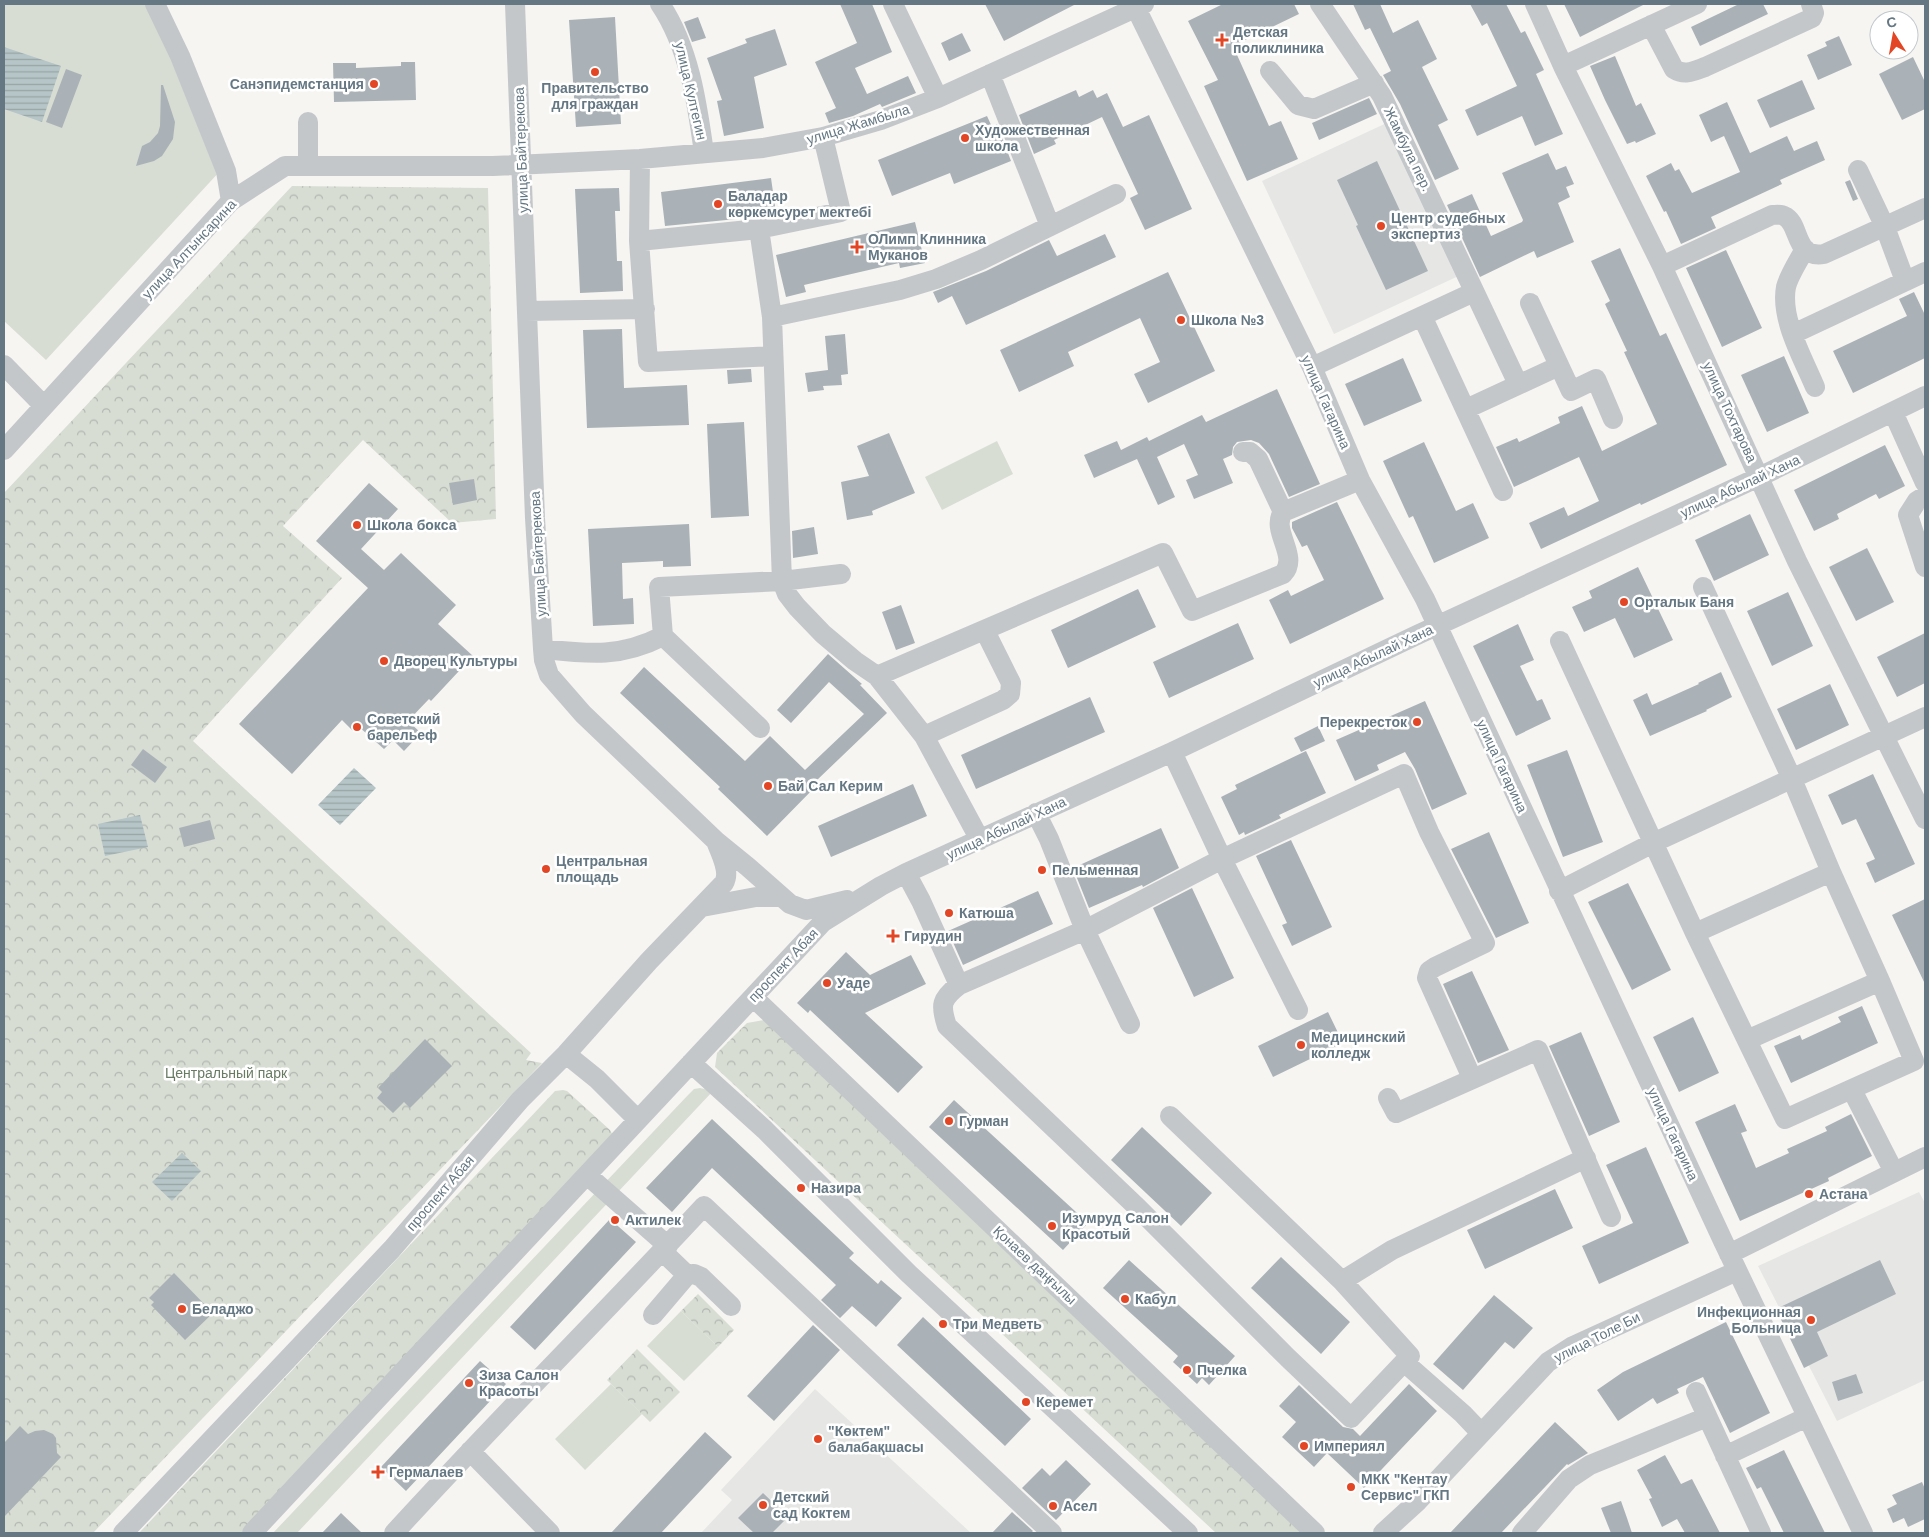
<svg xmlns="http://www.w3.org/2000/svg" width="1929" height="1537" font-family="Arial,sans-serif">
<style>
.built{fill:#e6e7e5}
.grass{fill:#d7ddd3}
.park{fill:url(#park-crowns)}
.water{fill:url(#water-rules)}
.building{fill:#aab2b7}
.lines{fill:none;stroke-linecap:round;stroke-linejoin:round}
.minor{stroke:#c3c7ca;stroke-width:20}
.poi-dot{fill:#e34624;stroke:#fff;stroke-width:2}
.labels{text-anchor:middle;stroke-width:5;stroke-linejoin:round;paint-order:stroke}
.poi-label{font-size:14px;font-weight:bold;fill:#647783;stroke:#fff;text-anchor:start}
.street-label{font-size:14px;fill:#647783;stroke:#fff}
.park-label{font-size:14px;fill:#697a63;stroke:#fff}
</style>
<defs>
<pattern id="park-crowns" width="20" height="18" patternUnits="userSpaceOnUse" patternTransform="scale(1.25)"><rect width="20" height="18" fill="#d7ddd3"/><path d="M2 6a3 3 0 1 1 6 0M12 15a3 3 0 1 1 6 0" fill="none" stroke="#b2b8b1"/></pattern>
<pattern id="water-rules" width="6" height="5" patternUnits="userSpaceOnUse" patternTransform="scale(1.25)"><rect width="6" height="5" fill="#b6c5c7"/><path d="M0 2.5h6" fill="none" stroke="#98a5a7"/></pattern>
</defs>
<rect width="100%" height="100%" fill="#f6f5f2"/>
<path class="built" d="M1393 120 1465 273 1334 334 1262 181Z
M1919 1192 1925 1203V1380L1837 1421 1758 1266Z
M815 1389 971 1533H701L732 1500 721 1490Z"/>
<path class="grass" d="M4 4H152L221 170 46 360 4 321Z
M997 441 1013 474 942 510 925 477Z
M700 1088 713 1091 297 1533H273L689 1094 694 1089Z
M681 1311 718 1347 684 1381 647 1346Z
M611 1384 642 1414 585 1470 555 1439Z"/>
<path class="park" d="M292 186 488 188 496 519 452 523 363 440 283 526 342 578 193 741 531 1053 526 1060 542 1063 93 1533H4V493Z
M764 1020 1305 1533H1216L715 1067 717 1053 747 1023Z
M563 1090 567 1091 610 1130 615 1139 251 1533H139L555 1091Z
M698 1294 734 1330 718 1347 681 1311Z
M637 1349 680 1392 650 1422 607 1380Z"/>
<path class="water" d="M4 47 61 66 42 122 4 109Z
M354 768 376 788 340 825 318 805Z
M140 815 148 847 105 856 98 824Z
M182 1153 201 1171 172 1201 152 1182Z"/>
<path class="building" d="M840 4H872L892 52 855 68 867 94 908 76 916 93 882 107 880 104 853 116 829 123 825 113 836 108 815 62 857 43Z
M985 4H1076L1004 41Z
M1223 4H1294L1299 14 1233 46 1269 126 1281 121 1298 159 1247 181 1204 86 1218 80 1188 21Z
M1353 4H1380L1393 33 1418 20 1437 59 1422 67 1448 120 1438 125 1459 169 1435 180 1400 104 1383 75 1391 71 1370 28 1365 30Z
M1470 4H1506L1521 33 1525 31 1544 70 1536 74 1563 134 1535 146 1522 116 1477 136 1465 110 1517 86 1487 23 1482 26Z
M1564 4H1645L1580 37Z
M1739 4H1763L1768 14 1700 46 1691 27Z
M615 17 621 124 576 127 569 20Z
M698 17 706 38 692 42 684 22Z
M775 29 787 65 754 77 764 128 724 136 717 101 722 100 707 58 747 43 745 39Z
M962 33 971 51 949 61 941 43Z
M1839 36 1852 65 1818 80 1807 55 1827 46 1825 42Z
M1615 56 1636 106 1641 103 1656 134 1636 143 1635 141 1627 144 1605 100 1590 66Z
M1913 57 1925 82V109L1902 120 1879 74Z
M401 62H415L416 100 334 102 333 63H356V68L401 66Z
M66 69 82 75 62 128 46 122Z
M1802 80 1815 109 1770 128 1757 100Z
M161 85H163L175 122 173 139 162 156 154 161 136 166 142 146 150 142 158 133 160 126Z
M1076 90 1079 97 1093 90 1097 98 1107 93 1123 127 1149 115 1192 209 1145 230 1130 198 1138 194 1102 117 1054 140 1056 144 1034 154 1019 115Z
M1369 98 1377 114 1319 140 1312 123Z
M1727 102 1750 153 1787 136 1794 151 1817 141 1825 160 1780 180 1782 184 1711 217 1716 228 1681 244 1666 211 1664 212 1646 176 1671 163 1675 171 1679 169 1692 193 1740 172 1724 136 1711 142 1699 115Z
M987 116 992 127 997 124 1011 161 954 184 950 173 892 196 878 160Z
M1548 153 1556 170 1566 166 1574 184 1566 187 1570 197 1558 203 1574 242 1537 258 1534 251 1480 277 1447 205 1472 194 1491 236 1522 222 1523 220 1502 173Z
M1377 161 1428 271 1386 290 1356 226 1358 225 1337 180Z
M771 178 776 213 757 217 665 226 661 192Z
M1850 180 1858 199 1853 201 1845 182Z
M619 188 620 211H615L617 261H622L623 291 580 293 575 189Z
M915 222 925 263 900 268 899 263 804 285 806 292 786 297 776 255Z
M1105 234 1116 257 966 325 952 296 938 303 933 292 986 271 1049 240 1057 256Z
M1620 248 1660 336 1666 333 1727 465 1641 505 1640 503 1541 549 1529 523 1564 507 1568 516 1599 501 1579 457 1514 487 1496 447 1517 438 1519 442 1560 423 1558 417 1582 406 1602 451 1657 424 1624 352 1627 351 1605 304 1610 301 1591 261Z
M1726 250 1762 328 1722 347 1686 268Z
M1168 272 1215 371 1148 403 1134 374 1160 362 1140 318 1068 352 1074 366 1019 392 1000 350Z
M1914 292 1925 315V358L1853 393 1833 351 1907 316 1899 299Z
M622 329 624 388 687 385 689 425 587 428 583 330Z
M845 334 848 374 841 375 842 385 823 386 824 390 808 392 805 373 828 370 825 336Z
M1784 356 1809 413 1767 432 1741 375Z
M1403 358 1422 401 1364 426 1345 384Z
M751 369 752 382 728 384 727 370Z
M1277 389 1320 484 1289 497 1269 454 1259 443 1251 440 1237 442 1233 447 1232 455 1223 459 1233 483 1194 499 1186 480 1198 475 1184 444 1157 457 1175 497 1158 505 1137 459 1094 478 1084 455 1117 441 1121 450 1147 437 1149 441 1202 415 1206 422Z
M744 422 749 516 711 518 707 424Z
M889 433 915 493 872 511 873 515 847 520 841 482 869 476 857 446Z
M1424 442 1456 511 1473 503 1489 538 1434 563 1413 516 1409 518 1383 461Z
M1885 445 1905 486 1879 499 1876 494 1837 514 1839 519 1814 531 1794 490Z
M474 479 477 500 453 505 449 483Z
M369 483 398 509 361 549 384 570 401 553 456 605 438 624 473 656 431 701 429 699 408 721 421 733 404 751 393 740 384 749 358 726 353 731 342 720 292 774 239 724 368 588 316 541Z
M1337 502 1384 599 1290 644 1269 600 1288 590 1291 596 1324 580 1307 545 1302 547 1292 528V522Z
M1750 514 1769 555 1714 581 1695 540Z
M689 524 691 566 663 567V561L622 563 623 599 633 598 634 624 593 626 588 529Z
M814 527 818 554 793 558 792 531Z
M1867 548 1894 602 1856 621 1829 567Z
M1638 567 1673 640 1634 658 1615 618 1584 632 1572 607 1592 598 1589 591Z
M1138 589 1156 627 1068 668 1051 630Z
M1788 592 1813 646 1772 666 1747 611Z
M901 605 915 643 896 650 882 612Z
M1238 623 1254 659 1169 698 1153 662Z
M1518 624 1534 660 1520 666 1537 701 1542 699 1551 719 1516 736 1473 646Z
M1925 633V683L1897 697 1877 657Z
M828 654 862 684 860 685 887 713 816 781 819 783 767 836 718 789 720 787 620 693 644 667 745 761 770 736 805 770 864 714 829 682 791 723 777 710Z
M1721 672 1732 697 1706 710 1707 711 1650 736 1633 700 1647 693 1652 705 1699 684 1698 683Z
M1830 684 1849 725 1796 750 1777 709Z
M1090 697 1105 732 976 789 961 755Z
M1425 701 1467 794 1432 810 1415 769 1405 752 1377 765 1379 770 1355 781 1336 740Z
M1318 726 1325 741 1301 752 1294 738Z
M143 749 167 767 155 783 131 765Z
M1567 750 1603 842 1563 857 1527 765Z
M1306 751 1326 793 1279 815 1281 818 1245 835 1244 832 1239 835 1221 797 1237 789 1235 785Z
M1873 774 1915 864 1875 883 1866 863 1875 859 1856 819 1842 825 1828 795Z
M913 784 927 816 831 857 818 826Z
M210 820 215 839 184 847 179 828Z
M1161 828 1179 868 1143 887 1142 885 1089 908 1073 868Z
M1489 832 1529 923 1496 938 1451 849Z
M1291 840 1332 927 1292 946 1282 925 1287 923 1256 856Z
M1628 883 1671 970 1632 990 1588 902Z
M1192 888 1234 978 1194 997 1153 908Z
M1038 891 1053 924 963 965 948 931Z
M1925 899V984L1892 915Z
M846 952 870 975 911 955 926 984 865 1013 923 1067 898 1093 810 1010 808 1013 797 1003Z
M1472 971 1509 1050 1478 1063 1443 984Z
M1862 1006 1878 1043 1791 1083 1774 1046 1800 1035 1802 1040 1841 1022 1838 1017Z
M1328 1012 1343 1043 1273 1077 1258 1046Z
M1693 1017 1719 1073 1679 1092 1653 1037Z
M1581 1032 1620 1122 1589 1136 1549 1046Z
M425 1039 452 1066 410 1108 404 1102 393 1113 377 1098 382 1092 378 1088Z
M954 1100 1088 1223 1063 1250 929 1127Z
M1735 1104 1747 1131 1741 1133 1756 1168 1789 1153 1787 1149 1827 1131 1825 1127 1851 1114 1872 1156 1828 1178 1829 1181 1740 1221 1695 1122Z
M712 1119 854 1253 849 1258 878 1284 881 1280 902 1298 876 1327 852 1306 840 1318 821 1300 836 1285 712 1168 672 1212 646 1188Z
M1142 1127 1212 1193 1181 1226 1111 1160Z
M1646 1147 1689 1243 1599 1284 1582 1246 1633 1223 1606 1165Z
M1555 1189 1573 1228 1485 1269 1467 1230Z
M610 1219 636 1242 535 1350 510 1327Z
M1281 1257 1350 1322 1321 1354 1251 1288Z
M1129 1260 1235 1356 1209 1385 1202 1378 1197 1384 1173 1362 1178 1356 1103 1288Z
M1880 1260 1896 1294 1817 1332 1828 1356 1804 1368 1776 1309Z
M174 1273 213 1313 185 1340 151 1305 154 1302 149 1298Z
M1494 1295 1533 1328 1514 1349 1505 1342 1463 1390 1433 1364Z
M923 1317 1031 1419 1005 1446 897 1345Z
M1726 1322 1770 1413 1730 1433 1703 1377 1677 1389 1679 1393 1657 1404 1653 1398 1618 1421 1597 1390 1623 1372Z
M813 1325 840 1350 774 1421 747 1396Z
M480 1361 506 1384 406 1491 381 1467Z
M1856 1374 1863 1393 1838 1401 1832 1382Z
M1409 1384 1437 1411 1364 1488 1327 1453 1314 1467 1282 1437 1296 1422 1279 1406 1299 1385 1343 1427 1353 1429 1360 1436Z
M1555 1422 1588 1453 1568 1465 1567 1464 1501 1533H1450Z
M20 1426 28 1434 35 1431 44 1430 53 1434 56 1438 57 1453 61 1457 4 1517V1443Z
M705 1432 732 1457 661 1533H611Z
M1784 1450 1825 1533H1784L1761 1487 1757 1489 1746 1468Z
M1665 1455 1681 1484 1692 1479 1720 1533H1685L1677 1519 1662 1527 1649 1499 1652 1498 1637 1470Z
M1066 1460 1091 1484 1056 1520 1022 1488 1042 1468 1050 1476Z
M1922 1482 1925 1489V1519L1908 1527 1904 1518 1893 1523 1887 1509 1897 1504 1892 1495Z
M763 1493 788 1517 772 1533H754L738 1518Z
M1621 1501 1627 1518 1632 1533H1611L1601 1508Z
M1012 1512 1033 1531 1031 1533H992Z
M341 1513 362 1533H322Z"/>
<g class="lines">
<path class="minor" d="M155 4 180 56 226 171 231 201
M515 4 535 518 543 649 544 660 549 675 583 714 716 841 748 867 790 904 806 910 847 900
M660 4C689 47 697 102 704 153
M893 4 938 98
M1134 4 1312 367 1360 480 1425 599 1724 1243 1863 1533
M1320 4 1382 96 1518 384
M1535 4 1563 66 1662 266 1797 561 1925 819
M1651 25 1674 69C1685 76 1694 71 1705 67L1812 18 1814 13 1811 4
M1563 66 1697 4
M1270 71 1298 105 1314 109 1374 83
M990 74 1050 226
M640 159 639 241 648 362 773 356
M308 166V122
M1858 170 1885 227 1905 281
M759 229 772 317 782 581 787 594 797 607 823 634 855 661 877 676 924 736 980 840
M639 241 759 229 841 212 823 137
M1805 249C1799 260 1789 275 1786 287 1780 319 1803 358 1815 387
M1662 266 1772 215C1776 215 1781 214 1784 216 1801 223 1793 259 1824 254L1925 208
M1530 303 1571 391 1596 379 1613 419
M527 311 645 309
M1422 316 1503 491
M772 317 900 290 936 279 981 260 1116 194
M1793 334 1925 272
M4 365 44 406
M1312 367 1474 292
M1466 409 1559 366
M1893 412 1925 483
M4 450 231 201 285 166H493L558 163 640 159 763 148 823 137 881 120 938 98 1144 4
M1243 452H1250L1258 459 1283 512
M1925 496 1917 501 1908 515 1925 567
M1560 641 1695 933 1785 1119 1914 1061 1880 981 1831 872 1792 779 1703 587
M543 649C589 654 620 658 663 636
M877 676 1163 553 1192 611 1283 574C1300 556 1270 531 1283 512L1360 480
M760 728 663 636 659 587 782 581 841 574
M924 736 1003 700 1010 694 1011 683 985 631
M1172 752 1222 859 1298 1010
M1036 813 1049 839 1085 930 1130 1024
M906 873 921 901 959 985
M1559 891 1655 842 1925 717
M702 907 756 897H782
M1695 933 1831 872
M753 997C941 1176 1129 1354 1315 1533
M1747 1040 1880 981
M566 1054 597 1079 638 1120
M691 1063 765 1130 909 1274 1188 1533
M1472 1078 1427 978 1429 971 1435 967 1485 943 1429 832 1404 774 1222 859 1085 930 959 985C941 999 940 1005 947 1026L1138 1208 1288 1358 1351 1418 1404 1362 1463 1414 1481 1433
M1852 1090 1894 1172
M1388 1098 1396 1113 1538 1050 1611 1217
M1170 1116 1342 1281 1410 1356
M587 1175 668 1246
M662 1251 687 1275
M1729 1254 1925 1157
M1342 1281 1392 1250 1586 1158
M653 1315 687 1275 694 1274 701 1277 731 1306
M1696 1392 1761 1533
M470 1451 550 1533
M1725 1456 1807 1417
M123 1533 392 1249 520 1100 566 1054 649 961 724 883C731 871 720 853 716 841
M252 1533 823 922 881 886 906 873 1172 752 1417 635 1759 477 1925 396
M394 1533C495 1422 602 1316 704 1206L1052 1533
M1383 1533 1418 1501 1548 1362 1573 1346 1737 1271
M1522 1533 1569 1479 1590 1465 1707 1417"/>
</g>
<g class="poi-dot">
<path d="M1219.5 32.5h5v5h5v5h-5v5h-5v-5h-5v-5h5z"/>
<circle cx="595" cy="72" r="5"/>
<circle cx="374" cy="84" r="5"/>
<circle cx="965" cy="138" r="5"/>
<circle cx="718" cy="204" r="5"/>
<circle cx="1381" cy="226" r="5"/>
<path d="M854.5 239.5h5v5h5v5h-5v5h-5v-5h-5v-5h5z"/>
<circle cx="1181" cy="320" r="5"/>
<circle cx="357" cy="525" r="5"/>
<circle cx="1624" cy="602" r="5"/>
<circle cx="384" cy="661" r="5"/>
<circle cx="1417" cy="722" r="5"/>
<circle cx="357" cy="727" r="5"/>
<circle cx="768" cy="786" r="5"/>
<circle cx="546" cy="869" r="5"/>
<circle cx="1042" cy="870" r="5"/>
<circle cx="949" cy="913" r="5"/>
<path d="M890.5 928.5h5v5h5v5h-5v5h-5v-5h-5v-5h5z"/>
<circle cx="827" cy="983" r="5"/>
<circle cx="1301" cy="1045" r="5"/>
<circle cx="949" cy="1121" r="5"/>
<circle cx="801" cy="1188" r="5"/>
<circle cx="1809" cy="1194" r="5"/>
<circle cx="615" cy="1220" r="5"/>
<circle cx="1052" cy="1226" r="5"/>
<circle cx="1125" cy="1299" r="5"/>
<circle cx="182" cy="1309" r="5"/>
<circle cx="1811" cy="1320" r="5"/>
<circle cx="943" cy="1324" r="5"/>
<circle cx="1187" cy="1370" r="5"/>
<circle cx="469" cy="1383" r="5"/>
<circle cx="1026" cy="1402" r="5"/>
<circle cx="818" cy="1439" r="5"/>
<circle cx="1304" cy="1446" r="5"/>
<path d="M375.5 1464.5h5v5h5v5h-5v5h-5v-5h-5v-5h5z"/>
<circle cx="1351" cy="1487" r="5"/>
<circle cx="763" cy="1505" r="5"/>
<circle cx="1053" cy="1506" r="5"/>
</g>
<g class="labels">
<g class="poi-label">
<text x="1233" y="37">Детская<tspan x="1233" dy="16">поликлиника</tspan></text>
<text x="364" y="89" text-anchor="end">Санэпидемстанция</text>
<text x="595" y="93" text-anchor="middle">Правительство<tspan x="595" dy="16">для граждан</tspan></text>
<text x="975" y="135">Художественная<tspan x="975" dy="16">школа</tspan></text>
<text x="728" y="201">Баладар<tspan x="728" dy="16">көркемсурет мектебі</tspan></text>
<text x="1391" y="223">Центр судебных<tspan x="1391" dy="16">экспертиз</tspan></text>
<text x="868" y="244">ОЛимп Клинника<tspan x="868" dy="16">Муканов</tspan></text>
<text x="1191" y="325">Школа №3</text>
<text x="367" y="530">Школа бокса</text>
<text x="1634" y="607">Орталык Баня</text>
<text x="394" y="666">Дворец Культуры</text>
<text x="367" y="724">Советский<tspan x="367" dy="16">барельеф</tspan></text>
<text x="1407" y="727" text-anchor="end">Перекресток</text>
<text x="778" y="791">Бай Сал Керим</text>
<text x="556" y="866">Центральная<tspan x="556" dy="16">площадь</tspan></text>
<text x="1052" y="875">Пельменная</text>
<text x="959" y="918">Катюша</text>
<text x="904" y="941">Гирудин</text>
<text x="837" y="988">Уаде</text>
<text x="1311" y="1042">Медицинский<tspan x="1311" dy="16">колледж</tspan></text>
<text x="959" y="1126">Гурман</text>
<text x="811" y="1193">Назира</text>
<text x="1819" y="1199">Астана</text>
<text x="1062" y="1223">Изумруд Салон<tspan x="1062" dy="16">Красотый</tspan></text>
<text x="625" y="1225">Актилек</text>
<text x="1135" y="1304">Кабул</text>
<text x="192" y="1314">Беладжо</text>
<text x="1801" y="1317" text-anchor="end">Инфекционная<tspan x="1801" dy="16">Больница</tspan></text>
<text x="953" y="1329">Три Медветь</text>
<text x="1197" y="1375">Пчелка</text>
<text x="479" y="1380">Зиза Салон<tspan x="479" dy="16">Красоты</tspan></text>
<text x="1036" y="1407">Керемет</text>
<text x="828" y="1436">"Көктем"<tspan x="828" dy="16">балабақшасы</tspan></text>
<text x="1314" y="1451">Империял</text>
<text x="389" y="1477">Гермалаев</text>
<text x="1361" y="1484">МКК "Кентау<tspan x="1361" dy="16">Сервис" ГКП</tspan></text>
<text x="773" y="1502">Детский<tspan x="773" dy="16">сад Коктем</tspan></text>
<text x="1063" y="1511">Асел</text>
</g>
<g class="street-label">
<text transform="translate(691 91) rotate(77)" y="5">улица Култегин</text>
<text transform="translate(858 124) rotate(-17)" y="5">улица Жамбыла</text>
<text transform="translate(1408 149) rotate(64)" y="5">Жамбула пер.</text>
<text transform="translate(521 150) rotate(-92)" y="5">улица Байтерекова</text>
<text transform="translate(189 249) rotate(-47)" y="5">улица Алтынсарина</text>
<text transform="translate(1326 402) rotate(66)" y="5">улица Гагарина</text>
<text transform="translate(1730 412) rotate(65)" y="5">улица Тохтарова</text>
<text transform="translate(1740 486) rotate(-25)" y="5">улица Абылай Хана</text>
<text transform="translate(538 554) rotate(-93)" y="5">улица Байтерекова</text>
<text transform="translate(1373 656) rotate(-25)" y="5">улица Абылай Хана</text>
<text transform="translate(1502 766) rotate(65)" y="5">улица Гагарина</text>
<text transform="translate(1006 828) rotate(-25)" y="5">улица Абылай Хана</text>
<text transform="translate(783 965) rotate(-47)" y="5">проспект Абая</text>
<text transform="translate(1673 1134) rotate(65)" y="5">улица Гагарина</text>
<text transform="translate(440 1193) rotate(-49)" y="5">проспект Абая</text>
<text transform="translate(1035 1265) rotate(43)" y="5">Қонаев даңғылы</text>
<text transform="translate(1597 1337) rotate(-27)" y="5">улица Толе Би</text>
</g>
<g class="park-label">
<text x="226" y="1078">Центральный парк</text>
</g>
</g>
<rect width="1929" height="1537" fill="none" stroke="#647783" stroke-width="10"/>
<g transform="translate(1894 35) rotate(349)"><circle r="24" fill="#ffffff" stroke="#c1c9cd"/>
<path d="M0-4L9 19L0 12L-9 19Z" fill="#e34624"/>
<text y="-8" font-size="14" font-weight="bold" text-anchor="middle" fill="#647783">С</text>
</g>
</svg>
